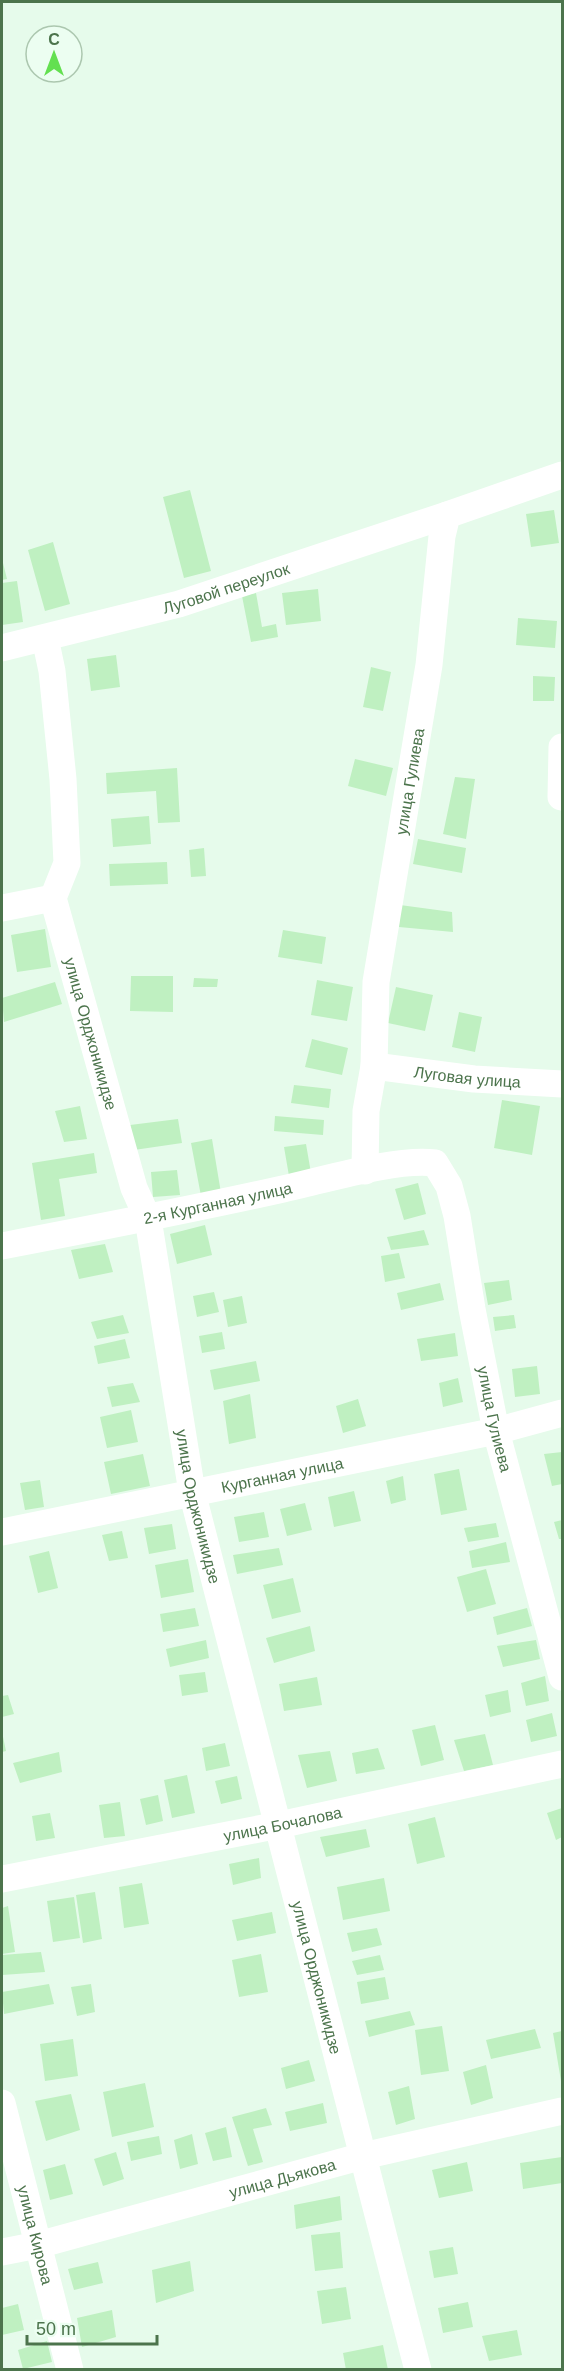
<svg xmlns="http://www.w3.org/2000/svg" width="564" height="2371" font-family="Helvetica,sans-serif">
<style>
.building{fill:#bff0c1}
.lines{fill:none;stroke-linecap:round;stroke-linejoin:round}
.minor{stroke:#fff;stroke-width:27}
.labels{text-anchor:middle;stroke-width:5;stroke-linejoin:round;paint-order:stroke}
.street-label{font-size:16px;fill:#4c744c;stroke:#ecfef1}
</style>
<rect width="100%" height="100%" fill="#e6fbeb"/>
<path class="building" d="M190 490 211 571 184 578 163 497Z
M554 510 559 543 531 547 526 514Z
M53 542 70 604 45 611 28 550Z
M2 559 7 579 2 580Z
M17 581 23 622 2 625V583Z
M318 589 321 621 286 625 282 593Z
M256 593 262 627 276 624 278 637 251 642 242 596Z
M518 618 557 621 555 648 516 645Z
M116 655 120 687 91 691 87 659Z
M371 667 391 672 383 711 363 707Z
M533 676 555 677 554 701H533Z
M355 759 393 768 386 796 348 786Z
M177 768 180 822 158 823 156 791 107 794 106 773Z
M455 777 475 779 466 839 443 834Z
M149 816 151 844 113 847 111 819Z
M418 839 466 848 462 873 413 864Z
M204 848 206 876 191 877 189 850Z
M167 862 168 884 110 886 109 864Z
M400 905 452 912 453 932 399 927Z
M45 929 51 967 17 972 11 935Z
M283 930 326 937 322 964 278 957Z
M131 976H173V1012L130 1011Z
M194 978 218 979 217 987H193Z
M317 980 353 987 347 1021 311 1015Z
M55 982 62 1004 4 1022 2 998Z
M396 987 433 995 425 1031 388 1023Z
M459 1012 482 1017 475 1052 452 1047Z
M312 1039 348 1048 342 1075 305 1067Z
M294 1085 331 1089 329 1108 291 1103Z
M502 1100 540 1106 532 1155 494 1148Z
M80 1106 87 1139 64 1142 55 1111Z
M275 1116 324 1120 323 1135 274 1131Z
M178 1119 182 1143 134 1150 130 1125Z
M212 1139 221 1193 201 1196 191 1143Z
M306 1144 311 1173 289 1176 284 1147Z
M94 1153 97 1173 59 1179 65 1216 41 1220 32 1163Z
M177 1170 180 1195 153 1197 151 1172Z
M418 1183 426 1214 404 1220 395 1189Z
M205 1225 212 1255 177 1264 170 1234Z
M424 1230 429 1245 391 1250 387 1237Z
M105 1244 113 1272 79 1279 71 1250Z
M399 1253 405 1278 385 1282 381 1256Z
M509 1280 512 1300 488 1305 484 1283Z
M440 1283 444 1300 401 1310 397 1293Z
M214 1292 219 1312 197 1317 193 1296Z
M242 1296 247 1323 228 1327 223 1300Z
M123 1315 129 1333 97 1339 91 1322Z
M514 1315 516 1328 495 1331 493 1317Z
M222 1332 225 1349 202 1353 199 1336Z
M455 1333 458 1356 421 1361 417 1339Z
M125 1339 130 1358 98 1364 94 1346Z
M256 1361 260 1381 214 1390 210 1370Z
M537 1366 540 1394 515 1397 512 1369Z
M458 1378 463 1402 443 1407 439 1383Z
M133 1383 140 1402 112 1407 107 1387Z
M250 1394 256 1438 229 1444 223 1401Z
M358 1399 366 1426 343 1433 336 1406Z
M131 1410 138 1442 107 1448 100 1417Z
M562 1452V1484L552 1486 544 1454Z
M143 1454 150 1486 111 1494 104 1462Z
M459 1469 467 1510 441 1515 434 1474Z
M403 1476 406 1500 391 1504 386 1481Z
M40 1480 44 1507 25 1510 20 1483Z
M354 1491 361 1521 334 1527 328 1497Z
M305 1503 312 1530 287 1536 280 1509Z
M264 1512 269 1537 239 1542 234 1517Z
M562 1520V1539H559L554 1522Z
M496 1523 499 1537 468 1542 464 1528Z
M172 1524 176 1549 149 1554 144 1528Z
M122 1531 128 1558 109 1561 102 1535Z
M506 1542 510 1562 472 1568 469 1551Z
M279 1548 283 1565 237 1574 233 1555Z
M49 1551 58 1588 38 1593 29 1556Z
M188 1559 194 1592 161 1598 155 1565Z
M486 1569 496 1604 467 1612 457 1577Z
M293 1578 301 1612 272 1619 263 1585Z
M195 1608 199 1626 163 1632 160 1614Z
M527 1608 532 1626 497 1635 493 1617Z
M310 1626 315 1651 274 1663 266 1638Z
M206 1640 209 1658 170 1667 166 1649Z
M536 1640 540 1659 503 1667 497 1646Z
M205 1672 208 1692 182 1696 179 1675Z
M545 1676 549 1701 526 1706 521 1683Z
M317 1677 322 1705 284 1711 279 1684Z
M508 1690 511 1712 490 1717 485 1695Z
M8 1695 14 1714 2 1717V1696Z
M552 1713 557 1736 531 1742 526 1720Z
M435 1725 444 1760 421 1766 412 1730Z
M2 1732 6 1751 2 1752Z
M485 1734 493 1765 464 1771 454 1740Z
M225 1743 230 1766 206 1771 202 1748Z
M378 1748 385 1769 356 1774 352 1753Z
M330 1751 337 1781 307 1788 298 1755Z
M59 1752 62 1772 20 1783 13 1763Z
M187 1775 195 1813 172 1818 164 1780Z
M237 1776 242 1799 221 1804 215 1781Z
M158 1795 163 1821 146 1825 140 1799Z
M120 1802 125 1836 104 1838 99 1805Z
M562 1808V1837L556 1840 547 1813Z
M50 1813 55 1838 36 1841 32 1816Z
M435 1817 445 1857 417 1864 408 1824Z
M366 1829 370 1847 326 1857 320 1837Z
M259 1858 261 1878 233 1885 229 1864Z
M384 1878 390 1911 343 1920 337 1887Z
M142 1883 149 1924 124 1928 119 1887Z
M95 1892 102 1939 83 1943 76 1895Z
M74 1897 80 1938 53 1942 47 1901Z
M8 1906 15 1952 2 1954V1908Z
M272 1912 276 1933 237 1941 232 1920Z
M377 1928 382 1945 352 1952 347 1933Z
M41 1952 45 1972 2 1975V1955Z
M261 1954 268 1992 239 1997 232 1960Z
M380 1955 384 1970 357 1975 352 1961Z
M385 1977 389 1999 361 2004 357 1982Z
M49 1984 54 2004 4 2014 2 1992Z
M91 1984 95 2012 77 2016 71 1987Z
M410 2011 415 2025 369 2037 365 2021Z
M442 2026 449 2071 421 2075 415 2030Z
M535 2029 541 2048 491 2059 486 2040Z
M562 2031V2081H561L553 2033Z
M73 2039 78 2076 45 2081 40 2044Z
M309 2060 315 2081 286 2089 281 2068Z
M486 2065 493 2098 471 2105 463 2072Z
M145 2083 154 2127 112 2137 103 2092Z
M409 2086 415 2119 396 2125 388 2092Z
M71 2094 80 2130 46 2141 35 2101Z
M323 2103 327 2123 290 2131 285 2112Z
M266 2108 272 2125 253 2129 263 2162 248 2166 232 2117Z
M226 2127 232 2157 213 2161 205 2133Z
M192 2134 198 2164 180 2169 174 2140Z
M159 2136 162 2154 131 2161 127 2142Z
M116 2152 124 2179 103 2186 94 2159Z
M562 2157V2183L523 2189 520 2163Z
M467 2162 473 2191 439 2198 432 2170Z
M65 2164 73 2194 50 2200 43 2170Z
M340 2196 342 2220 296 2229 294 2205Z
M340 2232 343 2268 315 2271 311 2235Z
M453 2247 458 2274 434 2278 429 2251Z
M190 2261 194 2291 156 2303 152 2270Z
M98 2262 103 2283 74 2290 68 2269Z
M346 2287 351 2319 322 2324 317 2291Z
M468 2302 473 2327 443 2333 438 2308Z
M18 2304 24 2330 2 2335V2308Z
M112 2310 116 2337 82 2347 77 2318Z
M517 2330 522 2355 489 2361 482 2336Z
M47 2341 52 2362 23 2369 18 2350Z
M383 2345 388 2370H346L343 2353Z"/>
<g class="lines">
<g class="minor">
<path id="s1" d="M45 638 52 671 63 779 67 863 53 898 134 1188 148 1219 192 1492 418 2370"/>
<path id="s2" d="M2 648 179 604 447 515"/>
<path d="M561 797 562 747"/>
<path d="M2 908 53 898"/>
<path id="s3" d="M374 1066 474 1079 562 1084"/>
<path id="s4" d="M365 1171 366 1111 374 1066 376 982 429 665 442 536 447 515 562 475"/>
<path id="s5" d="M2 1246C96 1228 189 1210 283 1189 325 1180 395 1158 435 1163L449 1186 457 1216 472 1309 496 1431 562 1677"/>
<path id="s6" d="M2 1532 496 1431 562 1413"/>
<path id="s7" d="M2 1879 279 1825 562 1764"/>
<path id="s8" d="M2 2103 70 2370"/>
<path id="s9" d="M2 2252 38 2245 363 2156 562 2111"/>
</g>
</g>
<g class="labels">
<g class="street-label">
<text dy="6" stroke="none"><textPath href="#s2" startOffset="232">Луговой переулок</textPath></text>
<text dy="6" stroke="none"><textPath href="#s4" startOffset="393">улица Гулиева</textPath></text>
<text dy="6" stroke="none"><textPath href="#s1" startOffset="405">улица Орджоникидзе</textPath></text>
<text dy="6" stroke="none"><textPath href="#s3" startOffset="94">Луговая улица</textPath></text>
<text dy="6" stroke="none"><textPath href="#s5" startOffset="220">2-я Курганная улица</textPath></text>
<text dy="6" stroke="none"><textPath href="#s5" startOffset="706">улица Гулиева</textPath></text>
<text dy="6" stroke="none"><textPath href="#s6" startOffset="286">Курганная улица</textPath></text>
<text dy="6" stroke="none"><textPath href="#s1" startOffset="891">улица Орджоникидзе</textPath></text>
<text dy="6" stroke="none"><textPath href="#s7" startOffset="286">улица Бочалова</textPath></text>
<text dy="6" stroke="none"><textPath href="#s1" startOffset="1377">улица Орджоникидзе</textPath></text>
<text dy="6" stroke="none"><textPath href="#s9" startOffset="290">улица Дьякова</textPath></text>
<text dy="6" stroke="none"><textPath href="#s8" startOffset="136">улица Кирова</textPath></text>
</g>
</g>
<rect width="564" height="2371" fill="none" stroke="#4c744c" stroke-width="6"/>
<g transform="translate(54 54)"><circle r="28" fill="#ecfef1" stroke="#acc7af" stroke-width="1.5"/>
<path d="M0-4.5L10 22L0 15L-10 22Z" fill="#63e050"/>
<text y="-9" font-size="16" font-weight="bold" text-anchor="middle" fill="#4c744c">С</text>
</g>
<path d="M27 2335v9h130v-9" fill="none" stroke="#4c744c" stroke-width="3"/>
<text x="36" y="2335" font-size="18" fill="#4c744c" stroke="#ecfef1" stroke-width="4.5" paint-order="stroke">50 m</text>
</svg>
